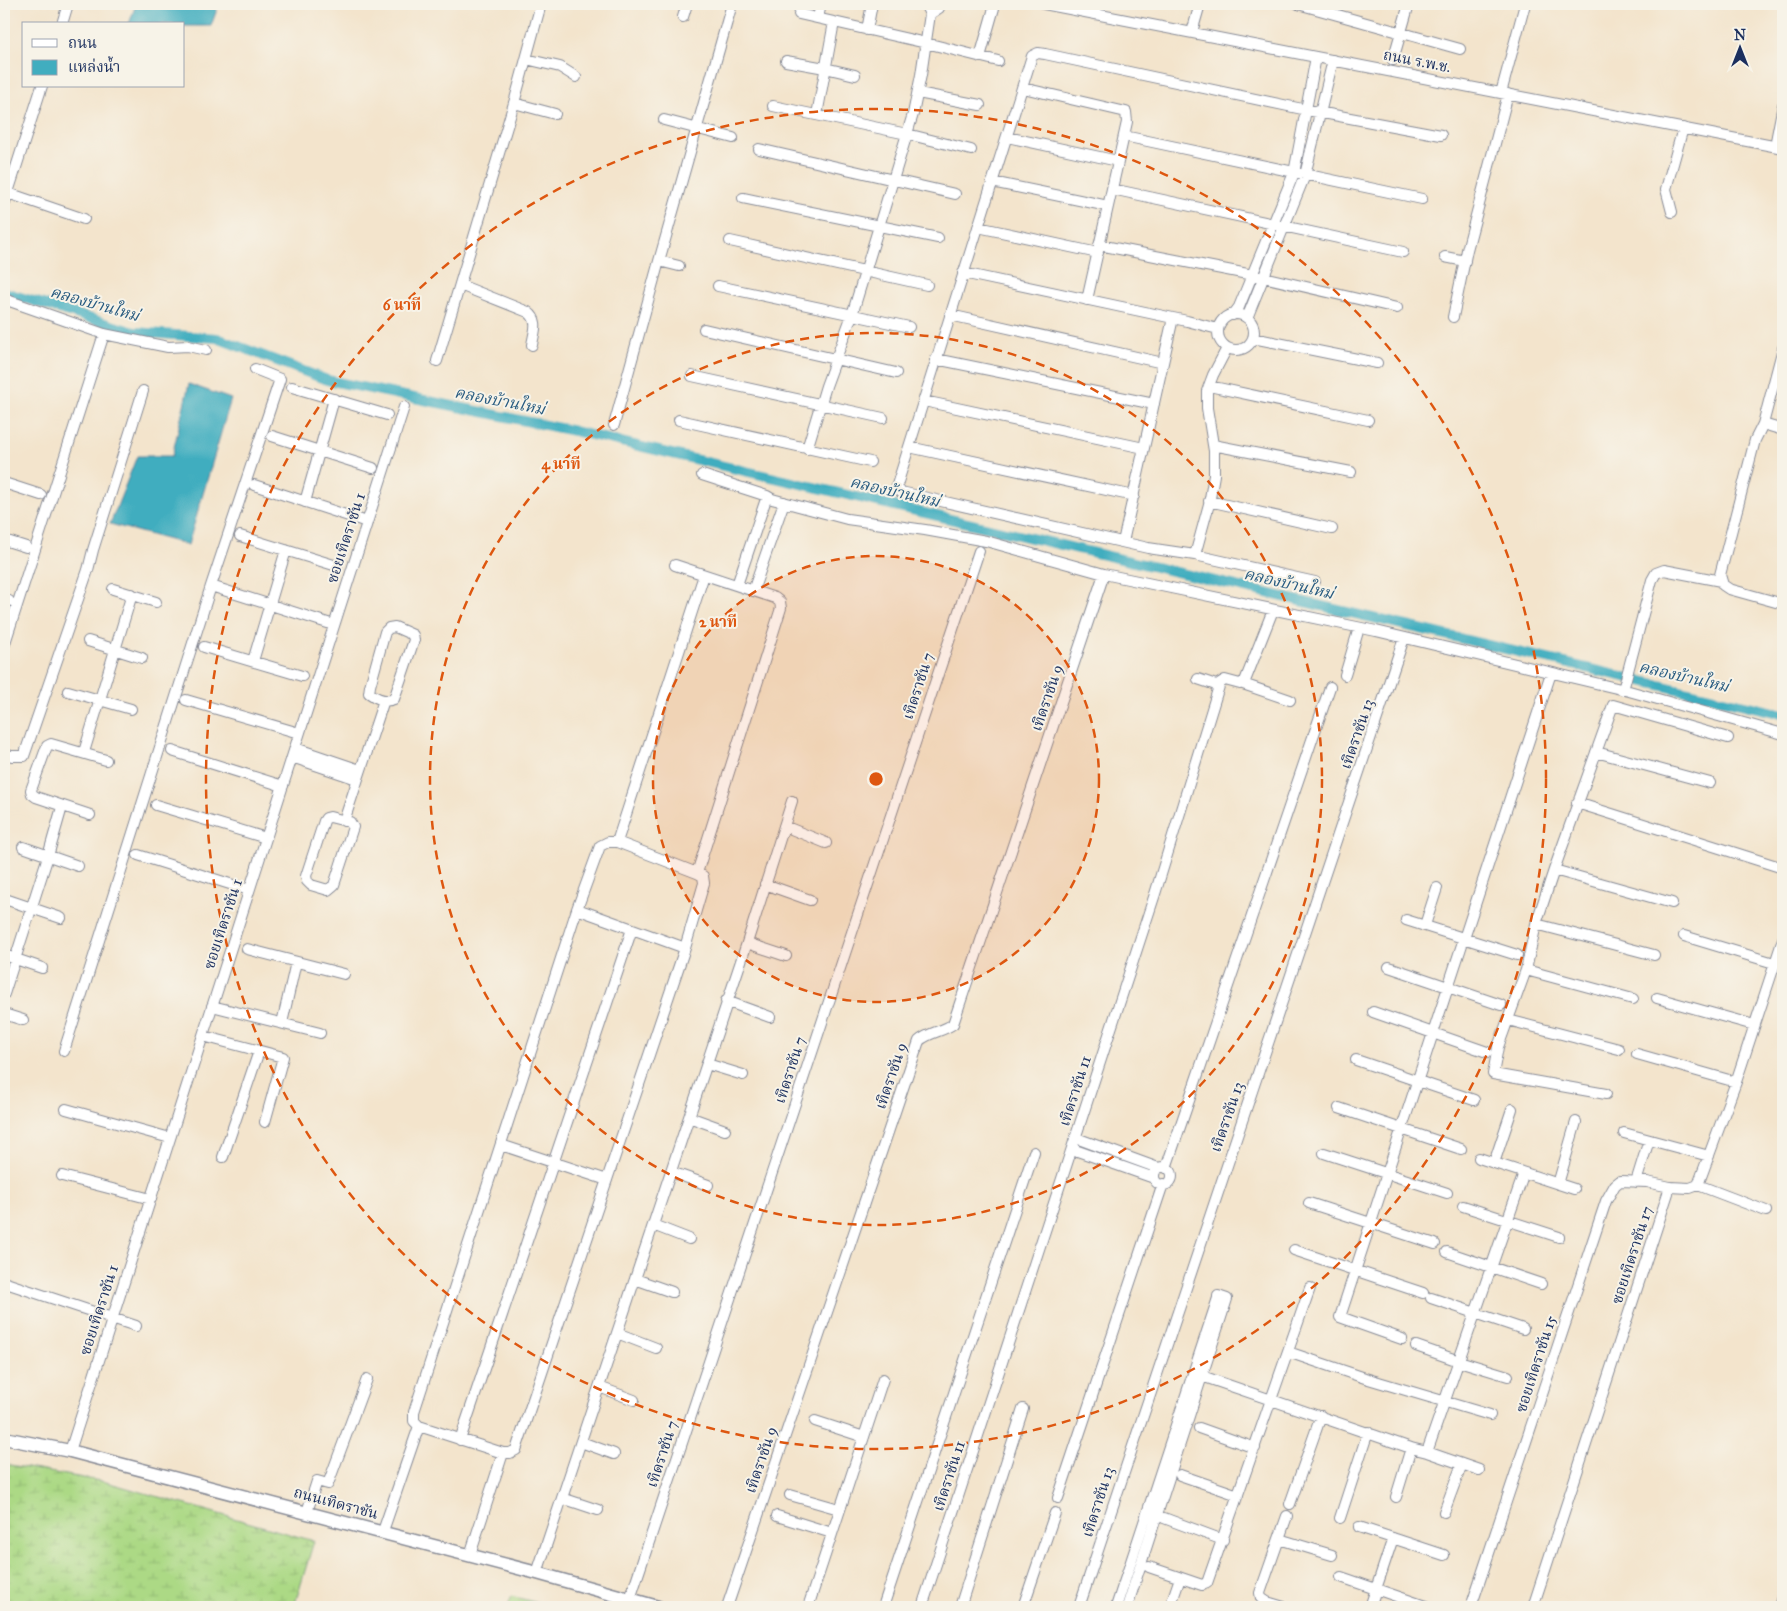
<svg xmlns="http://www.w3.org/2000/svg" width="1787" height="1611" font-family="'IM FELL Great Primer','Noto Serif Thai',serif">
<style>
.wetland{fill:url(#wetland-marsh);stroke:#648472}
.water{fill:#41adbf;stroke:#2e6e8e}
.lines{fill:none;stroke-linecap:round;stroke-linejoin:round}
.canal{stroke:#41adbf;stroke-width:10}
.minor-casing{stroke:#878a95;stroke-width:12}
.tertiary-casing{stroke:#878a95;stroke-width:15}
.minor{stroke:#fff;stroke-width:10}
.tertiary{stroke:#fff;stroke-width:12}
.ring{fill:none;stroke:#de5710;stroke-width:2.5;stroke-dasharray:9 6}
.labels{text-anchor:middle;stroke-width:4;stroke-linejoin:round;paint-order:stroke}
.street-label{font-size:15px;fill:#1b2f5e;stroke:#f7f3e8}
.water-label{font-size:16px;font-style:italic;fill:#285b80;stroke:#f7f3e8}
.centre{fill:#de5710;stroke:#f7f3e8;stroke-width:2.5}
.ring-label{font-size:15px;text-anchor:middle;font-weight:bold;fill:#de5710;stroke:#f7f3e8;stroke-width:4;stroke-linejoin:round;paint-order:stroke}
</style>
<defs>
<pattern id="wetland-marsh" width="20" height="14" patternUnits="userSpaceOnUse" patternTransform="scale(1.25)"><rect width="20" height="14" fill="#acd985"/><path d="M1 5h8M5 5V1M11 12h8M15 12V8" fill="none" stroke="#93bb75"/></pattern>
</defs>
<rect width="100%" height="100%" fill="#f7f3e8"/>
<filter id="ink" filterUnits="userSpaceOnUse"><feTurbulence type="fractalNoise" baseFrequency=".02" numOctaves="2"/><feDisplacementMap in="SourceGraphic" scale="10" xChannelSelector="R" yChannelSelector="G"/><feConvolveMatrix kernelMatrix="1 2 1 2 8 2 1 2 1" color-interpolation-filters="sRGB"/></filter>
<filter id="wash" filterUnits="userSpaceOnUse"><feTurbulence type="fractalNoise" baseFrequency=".0096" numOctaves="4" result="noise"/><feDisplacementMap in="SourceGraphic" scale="20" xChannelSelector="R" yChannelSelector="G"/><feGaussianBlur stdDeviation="1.12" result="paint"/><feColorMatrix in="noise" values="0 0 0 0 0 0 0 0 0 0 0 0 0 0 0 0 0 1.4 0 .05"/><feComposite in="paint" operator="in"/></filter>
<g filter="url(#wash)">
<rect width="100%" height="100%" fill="#f3e4cc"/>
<path class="wetland" d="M4 1464 106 1482 314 1541 294 1607H4Z
M511 1596 554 1607H508Z"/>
<path class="water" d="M136 4H219L211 26H184V24H129Z
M189 384 231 399 188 545 110 524 137 456H172Z"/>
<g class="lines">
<path class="canal" d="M4 292 134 332 217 338 327 380 574 431 1783 714"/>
</g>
</g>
<g filter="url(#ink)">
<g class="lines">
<defs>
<path id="minor" d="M1044 4 1783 148
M1298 4 1460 49
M799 14 926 43 998 61
M930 14 939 8 940 4
M683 17 687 4
M818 18 821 4
M62 24 68 4
M867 30 872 4
M1192 32 1200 4
M980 57 994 8
M526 59 560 67 576 77
M1393 60 1409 4
M786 61 825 68 855 75
M1023 88 1126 112 1127 122 1087 300
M918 93 980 105
M1501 93 1525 4
M514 103 555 114
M773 106 907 134 971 150
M817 115 834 22
M664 120 733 138
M1124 136 1422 199
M1007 137 1118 161
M1775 146 1783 105
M759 149 955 194
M992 182 1108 206
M1112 189 1403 252
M8 193 84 219
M743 198 938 238
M4 205 42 86
M1672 212 1666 189 1683 128
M978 227 1098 253
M730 241 927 285
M1099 245 1263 277 1397 308
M1445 257 1465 261
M659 261 679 266
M963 273 1187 321 1218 329
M460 285 528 312C540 321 534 331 532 345
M718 286 909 327
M4 299 104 334 168 347 188 346 206 350
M1218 332a18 18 0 1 1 36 0a18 18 0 1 1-36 0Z
M950 315 1163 363
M1233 315 1239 307 1294 173 1316 57
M1453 317 1467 250 1508 94
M1247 318 1305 175 1333 60
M704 329 896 373
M1253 338 1377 363
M1783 348 1763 424 1755 440 1720 575 1723 585 1729 589 1783 604
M936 359 1154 404
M437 361 514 103 541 4
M692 376 883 418
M1209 386 1368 420
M292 387 387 415
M924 401 1144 448
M679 420 870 462
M1763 424 1783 430
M614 425 659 261 732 4
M272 436 373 468
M1213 445 1351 472
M909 447 1134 496
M807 449 826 386 852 315 913 114 921 75 930 14 925 4
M702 475 767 496
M4 483 41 495
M254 485 367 522
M1209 501 1332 529
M305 502 334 399
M240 536 337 566
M4 540 26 547
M1123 542 1173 318
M1195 555 1209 504 1214 475V451L1207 408V391L1213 375 1227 348
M675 565 775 598 780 602 781 608 697 873
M1315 582 1195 555 1148 548 901 492 898 489 897 485 1032 56 1038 53 1045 54 1307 110 1441 135
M737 585 767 496 772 499 847 519 925 530 986 541 1104 574 1376 631 1629 691 1783 734
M211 586 334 625
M113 589 156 602
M753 591 784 502
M4 599 9 601
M395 627 413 635 414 640 394 699C385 703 376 698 369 693L370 686 385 632 389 628Z
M88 641 142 658
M4 646 104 334
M204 647 302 676
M253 661 286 550
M1345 675 1359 628
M1198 679 1219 686
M1243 684 1290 700
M1623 690 1652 580 1656 573 1664 570 1721 581
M68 691 131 709
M186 700 299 733
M295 748 360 770
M172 751 283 786
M84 752 132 594
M1596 752 1710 783
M4 754 12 756H24L88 570 93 550 143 391
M292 757 357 779
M1577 803 1783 868
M156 805 266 838
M90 815 36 797 32 794 31 790 47 746 51 744 106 760
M330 817 350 822 353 827 334 885 328 890 311 885 307 881 306 876 324 821 326 818Z
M344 821 384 700
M784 826 826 843
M608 842H617L697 873 703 876 704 883 685 948 516 1450 510 1453H503L419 1426 414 1421V1412L577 909 600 846Z
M617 842 704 575
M23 847 78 866
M138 855 249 890
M1554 870 1672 903
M765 884 810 900
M5 899 61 918
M577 909 685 948
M1406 920 1517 955
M1536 924 1654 955
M1425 925 1437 888
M1684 936 1774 963
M747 943 786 956
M247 949 344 974
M4 955 42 968
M1389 967 1501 1005
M1526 970 1633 999
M4 994 48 856 62 807
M1657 998 1754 1025
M726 1001 770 1017
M212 1006 320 1033
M1373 1012 1487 1052
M4 1014 23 1020
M1508 1020 1619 1049
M282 1023 296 962
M203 1036 283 1057 265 1122
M64 1051 211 586 280 379 255 369
M1637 1054 1736 1082
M1356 1060 1474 1100
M707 1064 743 1075
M1606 1094 1493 1074 1498 1047 1526 970 1536 924 1554 870 1613 705 1728 738
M1339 1108 1461 1149
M66 1109 170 1138
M689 1117 725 1130
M1624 1133 1709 1156
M1076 1138 1158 1168
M501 1145 607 1180
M1072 1149 1154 1178
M1324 1153 1447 1193
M223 1157 259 1051
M1479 1158 1574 1189
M1494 1163 1512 1109
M1154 1176a9 9 0 1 1 18 0a9 9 0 1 1-18 0Z
M1166 1168 1330 687
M671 1172 708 1185
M62 1176 151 1199
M1636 1182 1649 1140
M1558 1184 1576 1122
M1698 1185 1766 1211
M1309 1203 1435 1244
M1463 1206 1559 1237
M653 1225 689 1239
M1294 1250 1423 1293
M1447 1252 1541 1284
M635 1279 672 1292
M6 1283 136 1326
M1431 1298 1523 1329
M617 1333 656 1348
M1402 1339 1340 1317 1551 673
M1416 1346 1459 1361 1508 1376
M1288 1352 1365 1378 1490 1415
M1196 1374 1411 1448
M599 1387 634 1400
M815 1421 864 1437
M1199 1428 1255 1448
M460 1440 632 929
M581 1442 614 1454
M70 1451 404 407
M1427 1452 1479 1470
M1180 1475 1238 1495
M790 1495 839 1509
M1396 1497 1411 1448 1427 1452 1524 1173
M562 1498 598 1510
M1058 1498 1163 1184
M1290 1504 1321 1416
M307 1512 317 1481 328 1484 367 1379
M1444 1512 1462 1464
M777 1516 832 1533
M1164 1518 1223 1540
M1340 1518 1368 1432
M1359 1527 1444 1555
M383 1531 419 1426
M1279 1539 1332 1555
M470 1555 503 1453
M1149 1567 1202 1585 1207 1583 1310 1288
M537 1573 747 943 792 801
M1341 1577 1428 1607
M630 1599 979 551
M727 1607 919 1041C929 1032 942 1032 953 1024L1104 574
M808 1607 883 1379
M883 1607 1034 1152
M922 1607 1155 894 1220 683 1225 680 1240 684 1245 681 1273 610
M960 1607 1023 1409
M1023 1607 1055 1513
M1079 1607 1404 638
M1116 1607 1218 1298V1296L1227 1299 1127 1607
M1170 1607 1180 1578
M1284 1607 1267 1602 1261 1598 1260 1593 1287 1516
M1370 1607 1393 1538
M1471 1607 1606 1201 1615 1185 1620 1181 1647 1182 1670 1187
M1533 1607 1670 1187 1690 1188 1698 1185 1736 1082 1783 939
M1779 1607 1783 1594"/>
<path id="tertiary" d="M4 1438 70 1451 537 1573 658 1607"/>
</defs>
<use href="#minor" class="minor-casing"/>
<use href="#tertiary" class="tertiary-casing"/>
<use href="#minor" class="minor"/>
<use href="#tertiary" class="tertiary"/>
</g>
</g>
<circle cx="876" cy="779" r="223" fill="#de5710" fill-opacity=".12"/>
<g class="ring">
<circle cx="876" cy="779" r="223"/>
<circle cx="876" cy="779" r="446"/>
<circle cx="876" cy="779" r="670"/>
</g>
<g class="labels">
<g class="street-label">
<text transform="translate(1417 61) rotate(11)" y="5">ถนน ร.พ.ช.</text>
<text transform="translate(346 538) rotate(-72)" y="5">ซอยเทิดราชัน 1</text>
<text transform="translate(918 686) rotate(-72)" y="5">เทิดราชัน 7</text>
<text transform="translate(1047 698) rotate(-71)" y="5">เทิดราชัน 9</text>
<text transform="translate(1357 734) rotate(-71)" y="5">เทิดราชัน 13</text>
<text transform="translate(223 924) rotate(-72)" y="5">ซอยเทิดราชัน 1</text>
<text transform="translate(790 1070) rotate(-72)" y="5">เทิดราชัน 7</text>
<text transform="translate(891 1076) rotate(-71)" y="5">เทิดราชัน 9</text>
<text transform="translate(1075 1091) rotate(-72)" y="5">เทิดราชัน 11</text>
<text transform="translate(1227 1117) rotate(-71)" y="5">เทิดราชัน 13</text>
<text transform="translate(1632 1255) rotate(-72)" y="5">ซอยเทิดราชัน 17</text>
<text transform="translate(99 1310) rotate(-72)" y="5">ซอยเทิดราชัน 1</text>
<text transform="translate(1536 1364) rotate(-72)" y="5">ซอยเทิดราชัน 15</text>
<text transform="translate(662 1454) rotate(-72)" y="5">เทิดราชัน 7</text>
<text transform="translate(761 1460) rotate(-71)" y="5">เทิดราชัน 9</text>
<text transform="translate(949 1476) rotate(-72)" y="5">เทิดราชัน 11</text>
<text transform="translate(1098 1502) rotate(-72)" y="5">เทิดราชัน 13</text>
<text transform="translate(336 1503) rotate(15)" y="5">ถนนเทิดราชัน</text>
</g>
<g class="water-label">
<text transform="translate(95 303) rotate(16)" y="6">คลองบ้านใหม่</text>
<text transform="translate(500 400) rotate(11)" y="6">คลองบ้านใหม่</text>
<text transform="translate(895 491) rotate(13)" y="6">คลองบ้านใหม่</text>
<text transform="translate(1289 583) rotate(13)" y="6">คลองบ้านใหม่</text>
<text transform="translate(1684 676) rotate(13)" y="6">คลองบ้านใหม่</text>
</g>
</g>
<circle cx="876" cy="779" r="8" class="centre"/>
<g class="ring-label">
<text x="402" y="310">6 นาที</text>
<text x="561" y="469">4 นาที</text>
<text x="718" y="627">2 นาที</text>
</g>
<rect width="1787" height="1611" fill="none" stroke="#f7f3e8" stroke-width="20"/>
<rect x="22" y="22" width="162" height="65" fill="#f7f3e8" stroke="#9fa5b1"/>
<rect x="32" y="39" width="25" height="8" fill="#ffffff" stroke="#9fa5b1"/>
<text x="68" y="48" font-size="15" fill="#1b2f5e">ถนน</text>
<rect x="32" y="60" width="25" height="15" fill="#41adbf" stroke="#9fa5b1"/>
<text x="68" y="72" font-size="15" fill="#1b2f5e">แหล่งน้ำ</text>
<g transform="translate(1740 48)" stroke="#f7f3e8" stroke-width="4" paint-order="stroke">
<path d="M0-4L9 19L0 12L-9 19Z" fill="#1b2f5e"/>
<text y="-8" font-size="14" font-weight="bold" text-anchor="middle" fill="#1b2f5e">N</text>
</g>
</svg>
